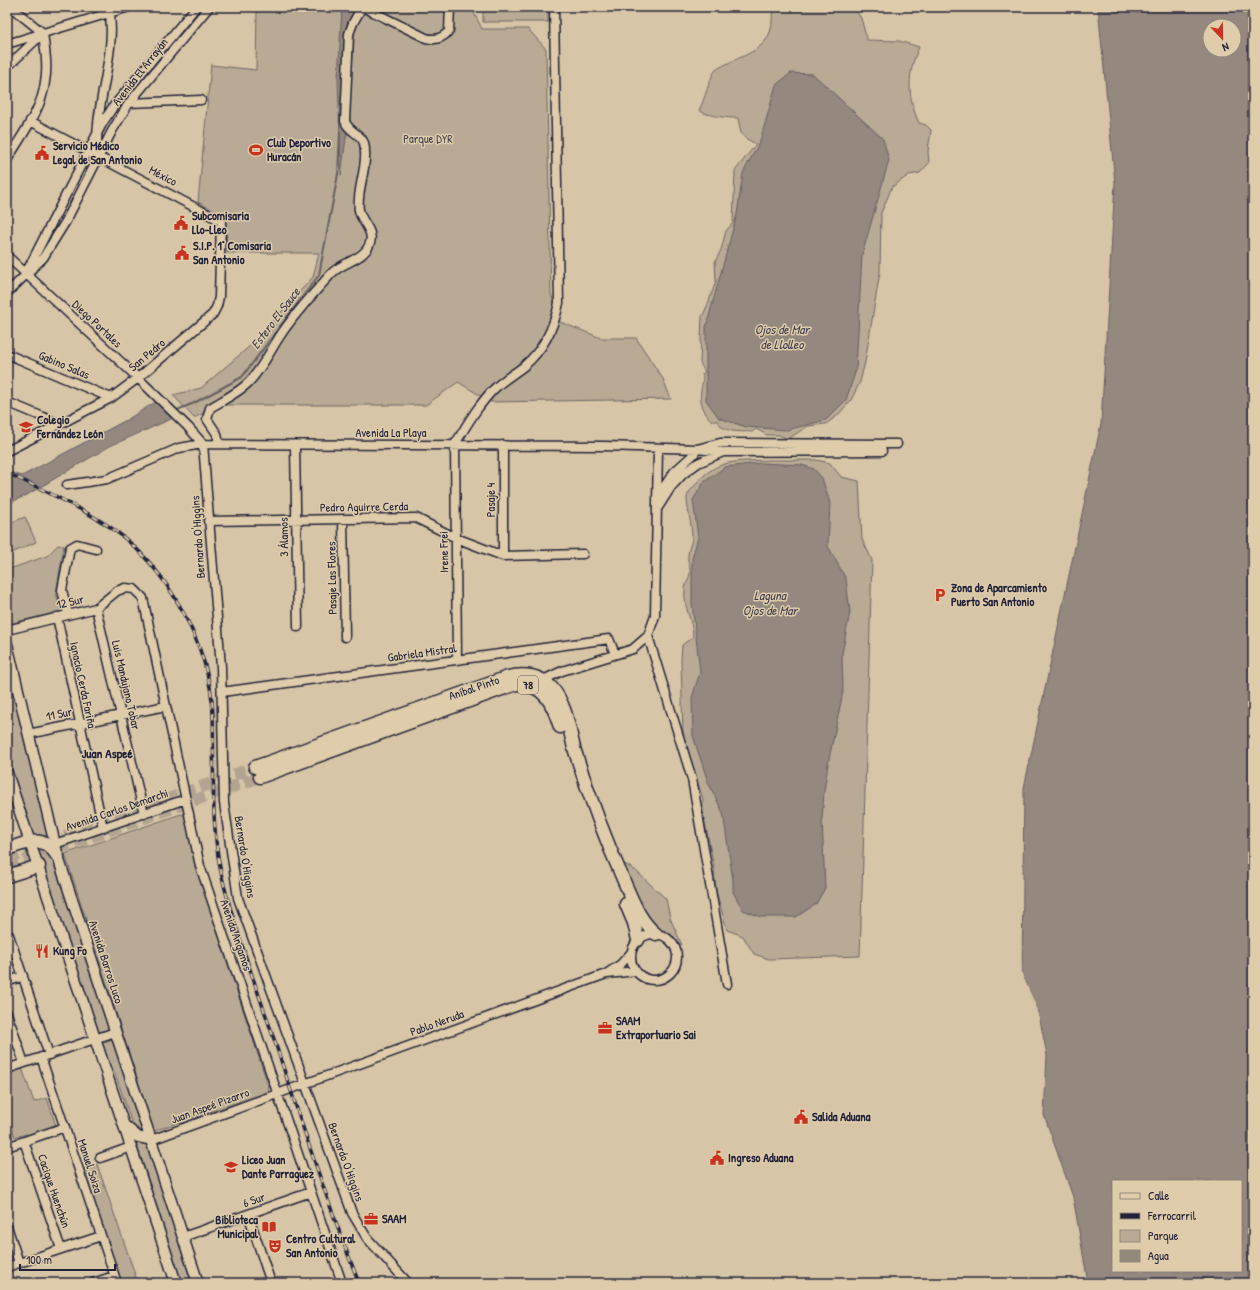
<svg xmlns="http://www.w3.org/2000/svg" width="1260" height="1290" font-family="'Patrick Hand',sans-serif">
<style>
.green{fill:#b8aa94;stroke:#6d6668}
.water{fill:#94887f;stroke:#665f64;fill-rule:evenodd}
.pier{fill:#d6c5a6}
.lines{fill:none;stroke-linecap:round;stroke-linejoin:round}
.stream{stroke:#665f64;stroke-width:2}
.highway-tunnel{stroke:#b2a491;stroke-width:12;stroke-dasharray:12 6;stroke-linecap:butt}
.minor-casing{stroke:#22223b;stroke-width:11}
.major-casing{stroke:#22223b;stroke-width:13}
.highway-casing{stroke:#22223b;stroke-width:15}
.minor{stroke:#deccaa;stroke-width:8}
.major{stroke:#deccaa;stroke-width:10}
.highway{stroke:#deccaa;stroke-width:12}
.rail-casing{stroke:#22223b;stroke-width:3.5}
.rail{stroke:#deccaa;stroke-width:2;stroke-dasharray:6;stroke-linecap:butt}
.labels{text-anchor:middle;stroke-width:3;stroke-linejoin:round;paint-order:stroke}
.shield{fill:#deccaa;stroke:#5a555c;stroke-width:1}
.shield-label{font-size:11px;font-weight:bold;fill:#22223b}
.street-label{font-size:12px;fill:#22223b;stroke:#deccaa}
.park-label{font-size:12px;fill:#403d4d;stroke:#deccaa}
.poi-label{font-size:12px;font-weight:bold;fill:#22223b;stroke:#deccaa;text-anchor:start}
.water-label{font-size:13px;font-style:italic;fill:#3e3c4c;stroke:#deccaa}
.neighbourhood-label{font-size:13px;font-weight:bold;fill:#22223b;stroke:#deccaa}
</style>
<rect width="100%" height="100%" fill="#d6c5a6"/>
<filter id="ink" filterUnits="userSpaceOnUse"><feTurbulence type="fractalNoise" baseFrequency=".025" numOctaves="2"/><feDisplacementMap in="SourceGraphic" scale="8" xChannelSelector="R" yChannelSelector="G"/><feConvolveMatrix kernelMatrix="1 2 1 2 8 2 1 2 1" color-interpolation-filters="sRGB"/></filter>
<g filter="url(#ink)">
<path class="green" d="M257 7H471L482 29H528L546 49 551 294 560 322 601 338H636L663 379 671 399 491 402 458 382 426 405H220L194 418 173 395 201 388 251 345 313 277 319 253H227L226 217 198 202 211 65 256 70Z
M483 7H548V22H483Z
M772 7H853L861 18 867 40 899 41 919 47C907 73 907 97 919 123L926 125 931 130 928 151 929 163 920 173 909 175 892 187 881 213 880 272 865 362 860 382 851 400 838 415 826 424 808 426 788 439 779 435H767L756 429 752 432C741 431 723 434 718 421H712C704 414 699 401 701 390 702 384 704 380 702 374L705 372 700 363 702 317 708 304 716 281 715 262 721 250 726 231 733 223 735 171 756 144 745 138 741 133 738 118C728 118 705 116 699 110 705 100 710 75 716 70 732 58 763 54 770 32 773 24 772 15 772 7Z
M769 460H816L830 463 841 477 859 481 862 539 872 560 860 956 769 959 754 954 743 936 727 930 716 891 714 867 703 813V799L683 737 681 660 682 645 693 637C693 621 683 607 685 590 685 583 691 577 690 570 690 565 687 560 688 555 688 549 692 543 692 537 692 525 688 513 687 501 686 494 691 490 695 485 717 458 736 462 769 460Z
M25 517 36 542 12 553 7 541V524Z
M58 545 64 546 56 593 61 611 8 624 7 570 47 556Z
M7 663 49 840 34 837 7 759Z
M181 814 185 816 205 895 269 1088 268 1092 154 1131 65 854Z
M36 844 49 850 110 1029 98 1033Z
M621 862 635 870 666 899 670 918 682 945C674 939 665 936 658 930 638 915 631 884 621 862Z
M112 1039 142 1132 133 1127 115 1073 109 1065 102 1043Z
M22 1068 34 1102 47 1098 56 1126 28 1135 26 1134 15 1137 12 1127 7 1128V1080L10 1072Z
M145 1139 192 1283H182L136 1142Z
M97 1164 138 1283H120L81 1170Z"/>
<path class="water" d="M342 7H356L349 116 341 175 338 78Z
M1098 7H1253V1283H1088L1073 1197 1044 1115 1047 1055 1038 1010 1022 974 1024 788 1101 424 1115 183ZM1210 26H1234V50H1210ZM1113 1181H1241V1271H1113Z
M791 73 813 74 883 139 889 160 862 255 856 370 846 400 826 420 787 430 746 427 719 418 706 400V327L737 214 743 173 760 141 776 85Z
M162 398 180 415 110 446 27 495 7 504V471L22 476 128 419Z
M760 463 802 465 814 469 822 478 830 503 828 546 846 579 850 612 842 654 843 692 828 764 824 792 822 819 825 888 816 904 796 917H761L743 910 733 892V881L723 813 708 782 693 736 692 698 700 672 692 603V559L698 537 693 500 704 482 725 467Z"/>
<path class="pier" d="M1020 927 1022 974 1038 1010H1036L1020 974Z"/>
<g class="lines">
<path class="stream" d="M175 411 194 403 242 377 319 275 338 174 340 132"/>
<path class="highway-tunnel" d="M65 837 255 767
M7 858 42 845
M7 867 260 777"/>
<defs>
<path id="minor" d="M363 7 426 38C436 41 443 38 449 31L450 7
M7 44 129 7
M7 67 41 35
M129 103 201 100
M98 157C92 107 118 57 109 7
M7 160C21 136 42 110 45 82 48 66 45 50 43 33L11 7
M7 256 138 378 188 427 203 444
M26 273 102 124 113 107 196 7
M7 293 43 258 66 221 112 131 129 103 209 7
M7 354 111 398
M7 402 60 424
M203 444 221 667 224 803 238 898 352 1213 367 1238 408 1283
M219 444 217 434 207 419 210 408C223 400 238 393 248 383 262 369 271 349 282 333 296 312 314 293 331 274 341 262 365 260 370 243 374 230 361 222 359 210 356 190 369 166 364 143 361 133 348 132 345 121L349 34 353 23 362 7
M295 445 298 627
M503 445V556
M7 451 111 398 138 378 213 314 217 306 219 297 221 221 30 121
M67 485 107 479 179 448 203 444 605 446 697 449 723 452
M657 497 674 472 694 454 697 449 720 443 897 444
M657 509 671 487 683 474 698 463 723 452 882 451
M343 519 345 637
M208 521 416 518 456 538 503 556 583 554
M96 608 144 814
M68 614 62 590 70 548 77 544 96 549
M57 617 103 828
M7 630 96 608 117 591 125 588 134 589 143 598 200 866 342 1283
M648 636 692 779 727 984
M457 660 455 444C467 425 478 405 494 389 503 380 514 374 524 366 543 350 554 328 559 303L554 7
M543 680 562 671 633 649 648 636 655 616 658 448
M222 692 609 639 615 654
M28 734 166 706
M55 844 186 799
M631 957a23 23 0 1 1 46 0a23 23 0 1 1-46 0Z
M7 935H9L49 1055
M607 974 636 971
M7 982 23 976
M7 1013 24 1063
M41 1057 117 1283
M7 1069 115 1032
M151 1140 606 974 621 964 631 953
M24 1141 61 1249
M7 1147 65 1127
M100 1158 131 1147
M248 1214 271 1283
M7 1226 19 1263
M183 1237 311 1192
M7 1267 101 1236
M93 1283 114 1276"/>
<path id="major" d="M7 644 58 857 198 1283
M7 773 176 1283
M125 1126 138 1137 151 1140"/>
<path id="highway" d="M255 767 508 677C524 673 541 675 552 688 566 704 569 728 574 748 588 793 604 836 623 879 632 899 639 920 656 934
M260 777 516 684C544 683 553 704 560 727
M7 849C29 842 43 833 58 857
M7 876 39 866
M626 904 634 923 638 940"/>
</defs>
<use href="#minor" class="minor-casing"/>
<use href="#major" class="major-casing"/>
<use href="#highway" class="highway-casing"/>
<use href="#minor" class="minor"/>
<use href="#major" class="major"/>
<use href="#highway" class="highway"/>
<defs>
<path id="rail" d="M7 473C42 489 78 506 110 527 167 566 210 646 213 714 215 771 209 829 224 885 237 936 256 986 273 1036 300 1119 327 1202 359 1283"/>
</defs>
<use href="#rail" class="rail-casing"/>
<use href="#rail" class="rail"/>
</g>
</g>
<defs>
<symbol id="stadium-bare" viewBox="-9 -9 18 18"><path d="M0-5a6.5 5 0 1 0 0 10a6.5 5 0 1 0 0-10ZM-3.5-1.8h7v3.6h-7Z" fill="#c8321e" stroke="#deccaa" stroke-width="2.5" paint-order="stroke"/></symbol>
<symbol id="civic-bare" viewBox="-9 -9 18 18"><path d="M-.6-6.5H3V-4.5H.6V-3L4-1V1h2V6H-6V1h2V-1L-.6-3ZM-1.2 2.5V6h2.4V2.5Z" fill="#c8321e" stroke="#deccaa" stroke-width="2.5" paint-order="stroke"/></symbol>
<symbol id="school-bare" viewBox="-9 -9 18 18"><path d="M0-5L7-2L0 1L-7-2ZM-4 1L0 2.5L4 1V4Q0 6-4 4Z" fill="#c8321e" stroke="#deccaa" stroke-width="2.5" paint-order="stroke"/></symbol>
<symbol id="parking-bare" viewBox="-9 -9 18 18"><path d="M-3.5-5.5H1a3.5 3.5 0 0 1 0 7H-1V5.5H-3.5ZM-1-3.4V-.6H.8a1.4 1.4 0 0 0 0-2.8Z" fill="#c8321e" stroke="#deccaa" stroke-width="2.5" paint-order="stroke"/></symbol>
<symbol id="restaurant-bare" viewBox="-9 -9 18 18"><path d="M-5-6h1v4h1v-4h1v4h1v-4h1v5L-1.5 .5V6h-2V.5L-5-1ZM5-6V6H3V1.5H1.5Q1.5-4 5-6Z" fill="#c8321e" stroke="#deccaa" stroke-width="2.5" paint-order="stroke"/></symbol>
<symbol id="office-bare" viewBox="-9 -9 18 18"><path d="M-6-3h4V-5.5h4V-3h4V5H-6ZM-1-4.5V-3h2v-1.5ZM-6 0V1H6V0Z" fill="#c8321e" stroke="#deccaa" stroke-width="2.5" paint-order="stroke"/></symbol>
<symbol id="library-bare" viewBox="-9 -9 18 18"><path d="M-6-4Q-3-5.5-.7-3.5V5Q-3 3-6 4ZM6-4Q3-5.5 .7-3.5V5Q3 3 6 4Z" fill="#c8321e" stroke="#deccaa" stroke-width="2.5" paint-order="stroke"/></symbol>
<symbol id="theatre-bare" viewBox="-9 -9 18 18"><path d="M-5-5.5Q0-4 5-5.5V0Q5 5 0 6Q-5 5-5 0ZM-3.3-2.5H-1v1.5H-3.3ZM1-2.5H3.3v1.5H1ZM-2.8 1Q0 5.5 2.8 1Z" fill="#c8321e" stroke="#deccaa" stroke-width="2.5" paint-order="stroke"/></symbol>
</defs>
<g fill-rule="evenodd">
<use href="#stadium-bare" x="246" y="140" width="20" height="20"/>
<use href="#civic-bare" x="32" y="143" width="20" height="20"/>
<use href="#civic-bare" x="171" y="213" width="20" height="20"/>
<use href="#civic-bare" x="172" y="243" width="20" height="20"/>
<use href="#school-bare" x="16" y="417" width="20" height="20"/>
<use href="#parking-bare" x="930" y="585" width="20" height="20"/>
<use href="#restaurant-bare" x="32" y="941" width="20" height="20"/>
<use href="#office-bare" x="595" y="1018" width="20" height="20"/>
<use href="#civic-bare" x="791" y="1107" width="20" height="20"/>
<use href="#civic-bare" x="707" y="1148" width="20" height="20"/>
<use href="#school-bare" x="221" y="1157" width="20" height="20"/>
<use href="#office-bare" x="361" y="1209" width="20" height="20"/>
<use href="#library-bare" x="259" y="1217" width="20" height="20"/>
<use href="#theatre-bare" x="265" y="1236" width="20" height="20"/>
</g>
<g class="labels">
<rect class="shield" x="518" y="676" width="20" height="18" rx="3"/>
<g class="shield-label">
<text x="528" y="689">78</text>
</g>
<g class="street-label">
<text transform="translate(140 72) rotate(-52)" y="4">Avenida El Arrayán</text>
<text transform="translate(163 176) rotate(27)" y="4">México</text>
<text transform="translate(97 324) rotate(43)" y="4">Diego Portales</text>
<text transform="translate(147 355) rotate(-40)" y="4">San Pedro</text>
<text transform="translate(64 365) rotate(23)" y="4">Gabino Salas</text>
<text x="391" y="437">Avenida La Playa</text>
<text transform="translate(491 500) rotate(-90)" y="4">Pasaje 4</text>
<text transform="translate(364 507) rotate(-1)" y="4">Pedro Aguirre Cerda</text>
<text transform="translate(198 537) rotate(-94)" y="4">Bernardo O'Higgins</text>
<text transform="translate(284 537) rotate(-91)" y="4">3 Álamos</text>
<text transform="translate(444 552) rotate(-91)" y="4">Irene Frei</text>
<text transform="translate(332 578) rotate(-91)" y="4">Pasaje Las Flores</text>
<text transform="translate(70 602) rotate(-13)" y="4">12 Sur</text>
<text transform="translate(422 653) rotate(-8)" y="4">Gabriela Mistral</text>
<text transform="translate(83 685) rotate(78)" y="4">Ignacio Cerda Fariña</text>
<text transform="translate(126 685) rotate(77)" y="4">Luis Mandujano Tobar</text>
<text transform="translate(474 688) rotate(-19)" y="4">Aníbal Pinto</text>
<text transform="translate(59 714) rotate(-12)" y="4">11 Sur</text>
<text transform="translate(117 810) rotate(-19)" y="4">Avenida Carlos Demarchi</text>
<text transform="translate(245 857) rotate(81)" y="4">Bernardo O'Higgins</text>
<text transform="translate(236 935) rotate(71)" y="4">Avenida Angamos</text>
<text transform="translate(106 962) rotate(72)" y="4">Avenida Barros Luco</text>
<text transform="translate(437 1023) rotate(-20)" y="4">Pablo Neruda</text>
<text transform="translate(210 1106) rotate(-20)" y="4">Juan Aspeé Pizarro</text>
<text transform="translate(346 1162) rotate(70)" y="4">Bernardo O'Higgins</text>
<text transform="translate(90 1166) rotate(72)" y="4">Manuel Soiza</text>
<text transform="translate(54 1191) rotate(71)" y="4">Cacique Huenchún</text>
<text transform="translate(254 1200) rotate(-19)" y="4">6 Sur</text>
</g>
<g class="park-label">
<text x="428" y="143">Parque DYR</text>
</g>
<g class="poi-label">
<text x="267" y="147">Club Deportivo<tspan x="267" dy="14">Huracán</tspan></text>
<text x="53" y="150">Servicio Médico<tspan x="53" dy="14">Legal de San Antonio</tspan></text>
<text x="192" y="220">Subcomisaria<tspan x="192" dy="14">Llo-Lleo</tspan></text>
<text x="193" y="250">S.I.P. 1° Comisaria<tspan x="193" dy="14">San Antonio</tspan></text>
<text x="37" y="424">Colegio<tspan x="37" dy="14">Fernández León</tspan></text>
<text x="951" y="592">Zona de Aparcamiento<tspan x="951" dy="14">Puerto San Antonio</tspan></text>
<text x="53" y="955">Kung Fo</text>
<text x="616" y="1025">SAAM<tspan x="616" dy="14">Extraportuario Sai</tspan></text>
<text x="812" y="1121">Salida Aduana</text>
<text x="728" y="1162">Ingreso Aduana</text>
<text x="242" y="1164">Liceo Juan<tspan x="242" dy="14">Dante Parraguez</tspan></text>
<text x="382" y="1223">SAAM</text>
<text x="258" y="1224" text-anchor="end">Biblioteca<tspan x="258" dy="14">Municipal</tspan></text>
<text x="286" y="1243">Centro Cultural<tspan x="286" dy="14">San Antonio</tspan></text>
</g>
<g class="water-label">
<text transform="translate(275 318) rotate(-53)" y="5">Estero El Sauce</text>
<text x="782" y="334">Ojos de Mar<tspan x="782" dy="15">de Llolleo</tspan></text>
<text x="770" y="600">Laguna<tspan x="770" dy="15">Ojos de Mar</tspan></text>
</g>
<g class="neighbourhood-label">
<text x="107" y="758">Juan Aspeé</text>
</g>
</g>
<rect width="1260" height="1290" fill="none" stroke="#deccaa" stroke-width="24"/>
<rect x="12" y="12" width="1236" height="1266" fill="none" stroke="#22223b" stroke-width="1.5" filter="url(#ink)"/>
<rect x="1112" y="1180" width="130" height="92" fill="#deccaa" stroke="#93887e"/>
<rect x="1120" y="1193" width="20" height="6" fill="#deccaa" stroke="#93887e"/>
<text x="1148" y="1200" font-size="12" fill="#22223b">Calle</text>
<rect x="1120" y="1213" width="20" height="6" fill="#22223b" stroke="#93887e"/>
<text x="1148" y="1220" font-size="12" fill="#22223b">Ferrocarril</text>
<rect x="1120" y="1230" width="20" height="12" fill="#b8aa94" stroke="#93887e"/>
<text x="1148" y="1240" font-size="12" fill="#22223b">Parque</text>
<rect x="1120" y="1250" width="20" height="12" fill="#94887f" stroke="#93887e"/>
<text x="1148" y="1260" font-size="12" fill="#22223b">Agua</text>
<g transform="translate(1222 38) rotate(158)"><circle r="19" fill="#deccaa" stroke="#93887e"/>
<path d="M0-3L7 15L0 10L-7 15Z" fill="#c8321e"/>
<text y="-6" font-size="11" font-weight="bold" text-anchor="middle" fill="#22223b">N</text>
</g>
<path d="M20 1264v6h95v-6" fill="none" stroke="#22223b" stroke-width="2"/>
<text x="26" y="1264" font-size="12" fill="#22223b" stroke="#deccaa" stroke-width="3" paint-order="stroke">100 m</text>
</svg>
